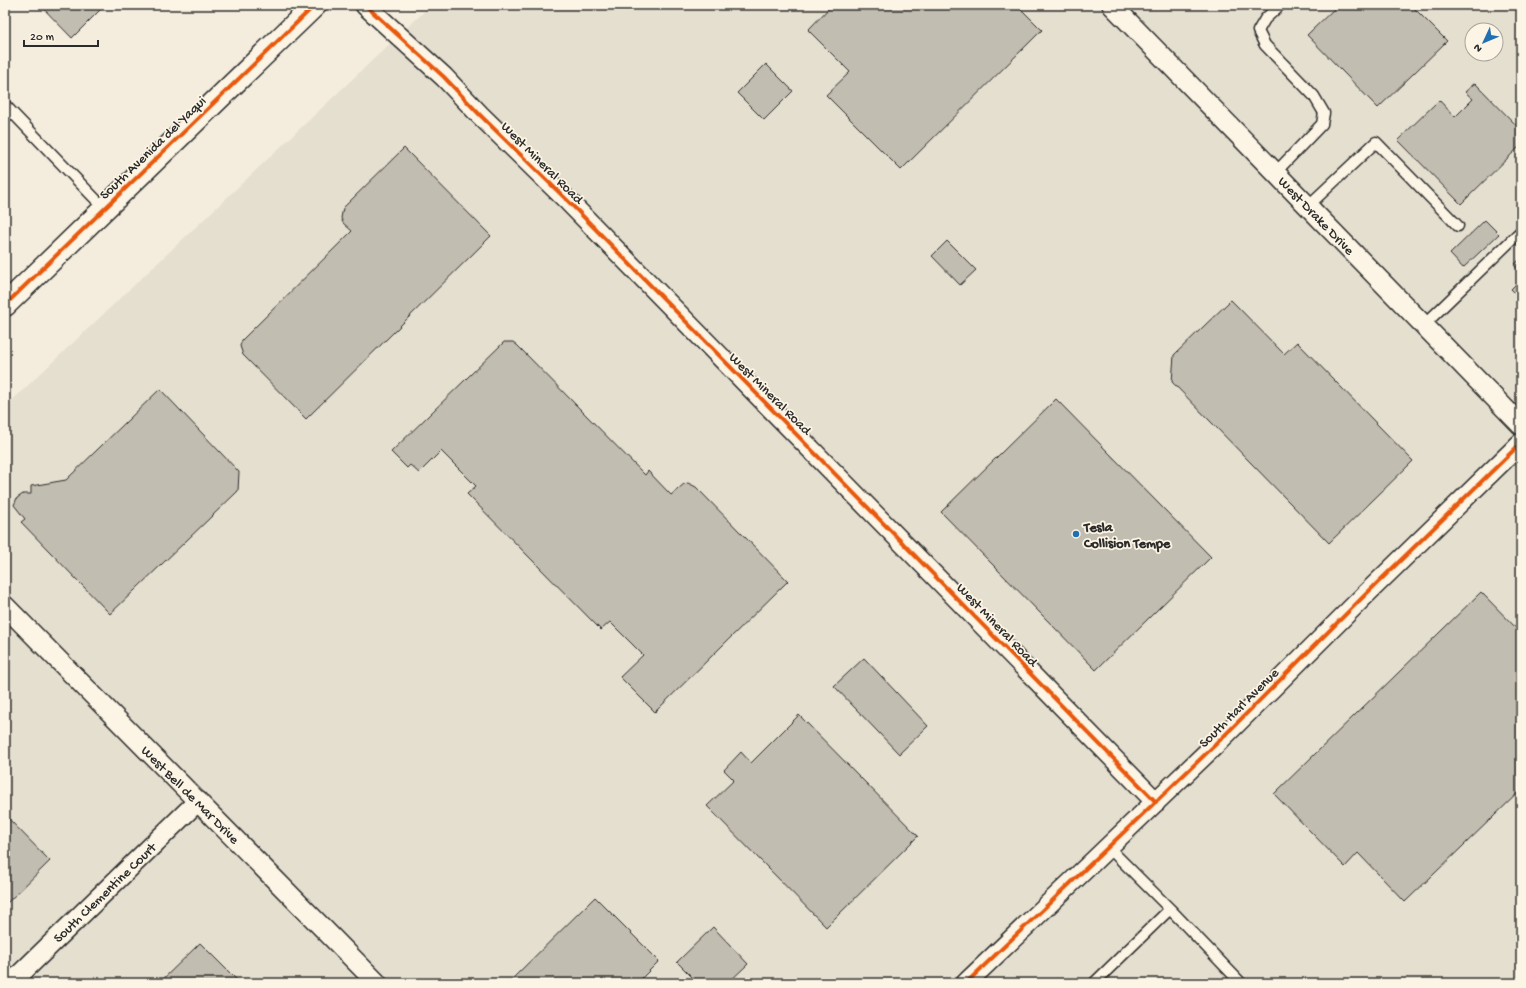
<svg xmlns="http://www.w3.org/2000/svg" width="1526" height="988" font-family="'Gochi Hand',sans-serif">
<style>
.built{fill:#e5dfd0;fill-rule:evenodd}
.building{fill:#c2bdb1;stroke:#2b2b2b}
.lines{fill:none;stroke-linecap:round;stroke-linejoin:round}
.service-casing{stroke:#2b2b2b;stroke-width:13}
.minor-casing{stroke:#2b2b2b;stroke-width:22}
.tertiary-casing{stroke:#2b2b2b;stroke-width:25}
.service{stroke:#fcf5e5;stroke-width:10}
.minor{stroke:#fcf5e5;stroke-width:19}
.tertiary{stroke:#fcf5e5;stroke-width:22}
.cycleway-casing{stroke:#fcf5e5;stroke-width:6}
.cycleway{stroke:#e8590c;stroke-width:4}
.poi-dot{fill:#1f6fb2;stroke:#fcf5e5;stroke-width:1.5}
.labels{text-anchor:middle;stroke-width:3.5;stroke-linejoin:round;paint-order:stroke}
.street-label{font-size:14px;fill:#2b2b2b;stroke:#fcf5e5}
.poi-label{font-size:14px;font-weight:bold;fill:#2b2b2b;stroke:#fcf5e5;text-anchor:start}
</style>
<rect width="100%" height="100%" fill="#f4edde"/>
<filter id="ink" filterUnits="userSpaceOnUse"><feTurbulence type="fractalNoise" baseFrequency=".025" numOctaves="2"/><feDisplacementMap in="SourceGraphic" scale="8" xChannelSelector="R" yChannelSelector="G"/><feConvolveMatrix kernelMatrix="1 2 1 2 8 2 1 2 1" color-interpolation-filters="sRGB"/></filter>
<g filter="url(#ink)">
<path class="built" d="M431 5H1521V983H5V407ZM1472 30H1496V54H1472Z"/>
<path class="building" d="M40 5H105L72 38Z
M832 5H1017L1042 30 901 170 826 95 850 72 808 30Z
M1338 5H1411L1447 41 1378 108 1307 35Z
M766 64 793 91 764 120 737 93Z
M1475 83 1521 130V145L1461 204 1398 140 1439 100 1455 117 1473 99 1465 92Z
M404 148 491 236 306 419 243 355 240 346 242 340 352 231 343 223 341 218 343 208Z
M1485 220 1499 234 1463 268 1450 254Z
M947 241 976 270 960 285 932 256Z
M1521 258V273L1514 265Z
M1521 279V299L1511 289Z
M1231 300 1284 354 1297 342 1413 461 1329 543 1172 382 1174 355Z
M504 342H513L517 345 645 475 648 471 671 495 684 484 688 483 696 487 788 581 655 712 620 677 643 655 610 622 601 630 467 494 476 486 441 451 419 473 410 465 407 468 391 452Z
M160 389 239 472 238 491 110 614 21 522 25 519 14 505 17 498 23 494H31V486L66 480Z
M1056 399 1211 557 1096 670 941 512Z
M1481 592 1521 633V790L1405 902 1358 853 1345 867 1274 794Z
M864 658 928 726 899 754 834 686Z
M799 715 918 836 826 927 707 806 734 780 724 770 741 752 751 763Z
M5 815 50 861 5 905Z
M595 897 659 961 637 983H508Z
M713 927 748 964 728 983H698L677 962Z
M200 943 240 983H159Z"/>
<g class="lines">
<defs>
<path id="service" d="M5 105 104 208
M1275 173 1322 124 1324 113 1314 96 1265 45 1258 31 1265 19 1280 5
M1308 206 1376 142 1458 226
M1424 325 1521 231
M1108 847 1170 909
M1094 983 1170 909 1241 983"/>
<path id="minor" d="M365 5 444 77 480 115 569 202 1156 802
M1112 5 1521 425
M5 606 377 983
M11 983 198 801
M966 983 1215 745 1366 594 1521 443"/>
<path id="tertiary" d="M5 305 315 5"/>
</defs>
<use href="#service" class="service-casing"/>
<use href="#minor" class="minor-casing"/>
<use href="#tertiary" class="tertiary-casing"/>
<use href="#service" class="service"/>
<use href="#minor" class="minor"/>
<use href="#tertiary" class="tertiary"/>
<defs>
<path id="cycleway" d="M365 5 444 77 480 115 569 202 1156 802
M5 305 315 5
M966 983 1215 745 1366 594 1521 443"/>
</defs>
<use href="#cycleway" class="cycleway-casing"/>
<use href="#cycleway" class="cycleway"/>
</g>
</g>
<circle class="poi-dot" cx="1076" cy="534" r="4"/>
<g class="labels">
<g class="street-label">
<text transform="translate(152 147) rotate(-44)" y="5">South Avenida del Yaqui</text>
<text transform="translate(543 162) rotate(45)" y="5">West Mineral Road</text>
<text transform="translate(1317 215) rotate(46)" y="5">West Drake Drive</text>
<text transform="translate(771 393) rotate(45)" y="5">West Mineral Road</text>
<text transform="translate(998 624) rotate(46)" y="5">West Mineral Road</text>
<text transform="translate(1238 707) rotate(-45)" y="5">South Harl Avenue</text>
<text transform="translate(191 794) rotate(45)" y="5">West Bell de Mar Drive</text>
<text transform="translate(104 892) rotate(-44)" y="5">South Clementine Court</text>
</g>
<g class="poi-label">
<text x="1084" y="531">Tesla<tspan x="1084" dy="16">Collision Tempe</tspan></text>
</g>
</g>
<rect width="1526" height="988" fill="none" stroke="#fcf5e5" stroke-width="20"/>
<rect x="10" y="10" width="1506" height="968" fill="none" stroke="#2b2b2b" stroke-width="1.5" filter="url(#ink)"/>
<g transform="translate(1484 42) rotate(226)"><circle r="19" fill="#fcf5e5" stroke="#a8a49b"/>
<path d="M0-3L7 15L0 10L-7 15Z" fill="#1f6fb2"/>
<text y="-6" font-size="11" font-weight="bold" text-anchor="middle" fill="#2b2b2b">N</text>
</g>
<path d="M24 40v6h74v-6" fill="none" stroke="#2b2b2b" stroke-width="2"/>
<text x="30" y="40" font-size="12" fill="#2b2b2b" stroke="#fcf5e5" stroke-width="3" paint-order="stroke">20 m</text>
</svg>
